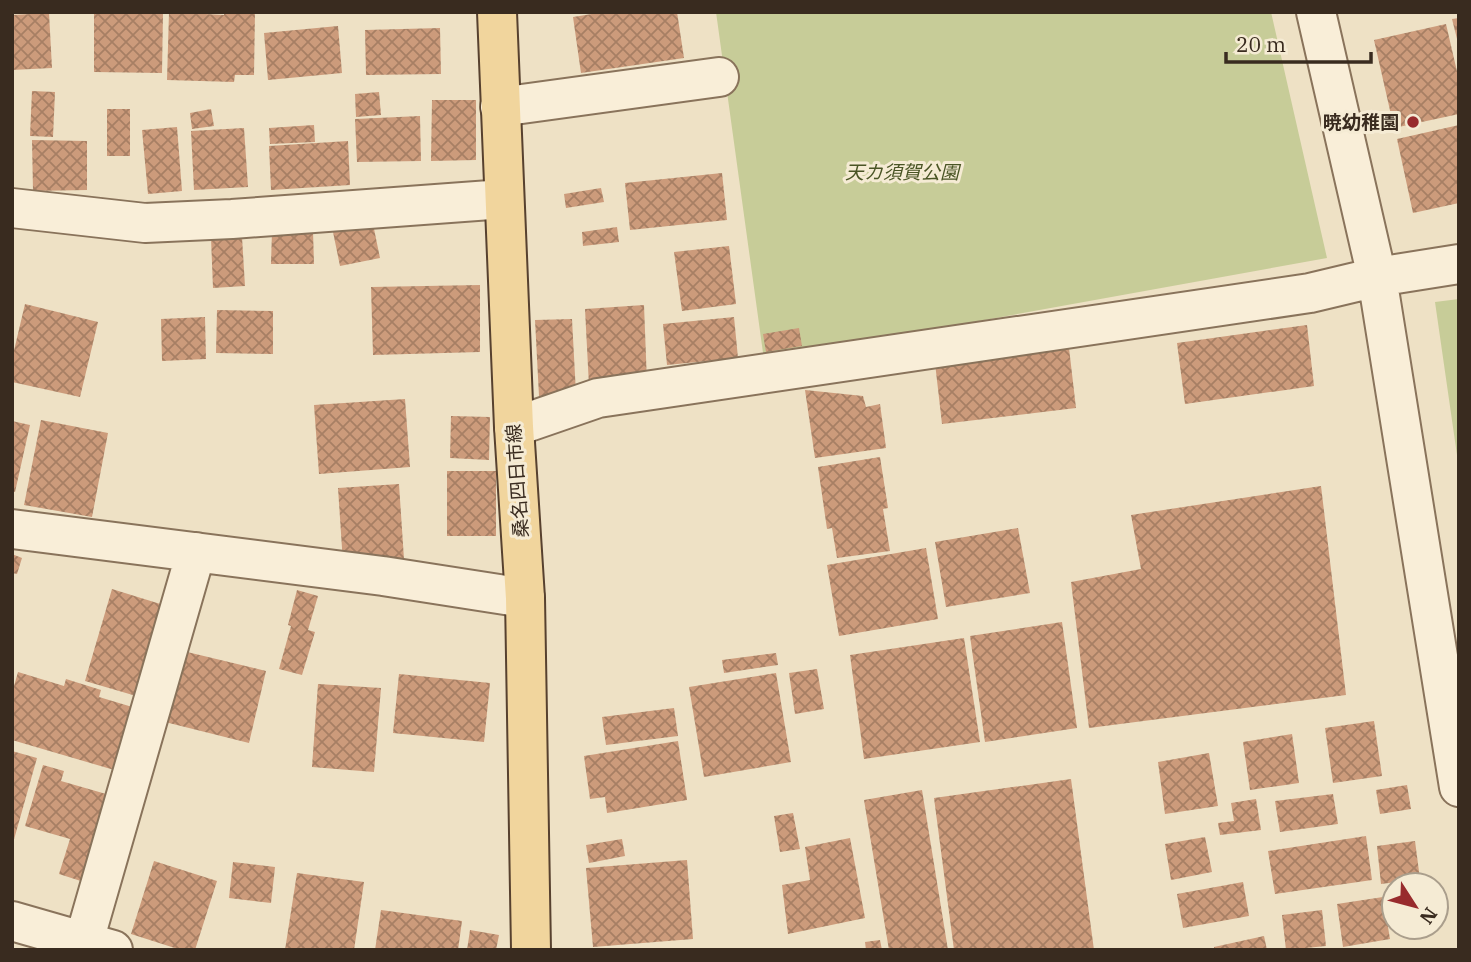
<svg xmlns="http://www.w3.org/2000/svg" width="1471" height="962" font-family="'IBM Plex Serif','Noto Sans JP',serif">
<style>
.green{fill:#c7cc98}
.building{fill:url(#building-cross-hatch)}
.lines{fill:none;stroke-linecap:round;stroke-linejoin:round}
.minor-casing{stroke:#89735b;stroke-width:42}
.major-casing{stroke:#57412f;stroke-width:42}
.minor{stroke:#f9eed8;stroke-width:38}
.major{stroke:#f1d59d;stroke-width:38}
.poi-dot{fill:#982b2d;stroke:#f5ebd4;stroke-width:2.5}
.labels{text-anchor:middle;stroke-width:6;stroke-linejoin:round;paint-order:stroke}
.poi-label{font-size:19px;font-weight:bold;fill:#392b1f;stroke:#f5ebd4;text-anchor:end}
.park-label{font-size:19px;font-style:italic;fill:#4a5525;stroke:#f5ebd4}
.street-label{font-size:19px;fill:#392b1f;stroke:#f5ebd4}
</style>
<defs>
<pattern id="building-cross-hatch" width="8" height="8" patternUnits="userSpaceOnUse" patternTransform="scale(1.75)"><rect width="8" height="8" fill="#cc9b7b"/><path d="M0 0l8 8M0 8l8-8" fill="none" stroke="#a77f64"/></pattern>
</defs>
<rect width="100%" height="100%" fill="#eee1c5"/>
<path class="green" d="M716 12H1271L1327 258 764 360Z
M1459 299V469L1435 302Z"/>
<path class="building" d="M94 12H163L162 73 94 72Z
M169 12 224 15V12H255L254 75H235L234 82 167 80Z
M604 12H677L684 58 581 73 573 17Z
M49 13 52 68 12 70V15Z
M1459 18V43H1458L1452 19Z
M1446 24 1459 80V114L1394 128 1374 40Z
M338 26 342 73 268 80 264 33Z
M440 28 441 74 366 75 365 30Z
M32 91 55 92 53 137 30 136Z
M379 92 381 115 356 117 355 94Z
M432 100H476V160L431 161Z
M107 109H130V156H107Z
M211 109 214 126 192 129 190 113Z
M420 116 421 161 357 162 355 119Z
M314 125 315 142 270 144 269 128Z
M1459 125V203L1413 213 1397 139Z
M177 127 182 191 148 194 142 130Z
M244 128 248 187 194 190 191 131Z
M32 140 87 141V190L33 191Z
M348 141 350 185 271 190 269 146Z
M722 173 727 220 630 230 625 183Z
M601 188 604 202 566 208 564 194Z
M373 224 380 258 340 266 333 232Z
M617 227 619 242 583 246 582 232Z
M272 231H313L314 264H271Z
M242 237 245 286 213 288 211 238Z
M729 246 736 304 682 311 674 252Z
M480 285V352L373 355 371 287Z
M25 304 98 322 80 397 12 382V359Z
M644 305 647 383 589 386 585 309Z
M217 310 273 311V354L216 353Z
M205 317 206 359 162 361 161 319Z
M734 317 738 358 667 365 663 324Z
M572 319 576 394 539 396 535 320Z
M1307 325 1314 386 1185 404 1177 343Z
M799 328 802 346 766 352 763 334Z
M1069 348 1076 408 942 424 935 363Z
M805 390 863 396 866 407 880 404 886 448 815 458Z
M405 399 410 467 319 474 314 405Z
M451 416 490 417 489 460 450 458Z
M41 420 108 433 92 517 24 505Z
M12 421 30 425 15 492 12 491Z
M880 457 888 508 883 509 890 551 837 558 832 528 827 529 818 467Z
M447 471H496V536H447Z
M399 484 404 559 343 563 338 488Z
M1321 486 1346 695 1089 728 1071 582 1141 569 1131 515Z
M1018 528 1030 593 946 607 935 542Z
M926 548 938 619 839 636 827 565Z
M12 554 22 558 17 574 12 573Z
M112 589 170 607 143 698 85 681Z
M297 590 318 596 308 630 315 632 302 675 279 669 291 626 288 625Z
M1062 622 1077 728 985 742 970 636Z
M964 638 980 742 864 759 850 655Z
M183 651 266 671 249 743 165 722Z
M776 653 778 665 724 673 722 660Z
M817 669 824 709 795 714 789 673Z
M18 672 64 686 66 679 101 690 99 697 139 709 121 772 12 740V685L14 686Z
M776 673 791 762 704 777 689 687Z
M399 674 490 683 484 742 393 733Z
M318 684 381 688 374 772 312 767Z
M674 708 678 736 606 745 602 717Z
M1374 721 1382 776 1333 783 1325 728Z
M1292 734 1299 783 1250 790 1243 742Z
M678 741 687 800 607 813 605 797 590 799 584 756Z
M12 751 37 758 13 843H12Z
M1209 753 1218 806 1165 814 1158 762Z
M43 765 64 771 61 781 113 796 87 883 59 874 70 839 25 826Z
M1071 779 1094 950H954L934 798Z
M1407 785 1411 809 1380 814 1376 790Z
M922 790 948 950H889L864 800Z
M1333 794 1338 824 1280 832 1275 801Z
M1256 799 1261 830 1220 835 1218 823 1234 821 1231 803Z
M793 813 800 849 780 852 774 816Z
M1366 836 1372 880 1275 894 1268 851Z
M1205 837 1212 872 1171 880 1165 844Z
M850 838 865 918 788 934 782 885 810 880 805 847Z
M622 839 625 856 589 863 586 845Z
M1415 841 1420 879 1381 884 1377 846Z
M687 860 693 939 593 947 586 868Z
M154 861 217 881 195 950H181L131 934Z
M233 862 275 867 271 903 229 898Z
M297 873 364 882 354 950H285Z
M1243 882 1249 916 1183 928 1177 894Z
M1383 897 1390 939 1343 947 1337 904Z
M381 910 462 921 458 950H375Z
M1322 910 1326 946 1286 950 1282 915Z
M470 930 499 935 496 950H467Z
M1264 936 1267 950H1214V947Z
M880 940 882 950H866L865 942Z"/>
<g class="lines">
<defs>
<path id="minor" d="M1316 12 1377 277 1459 787
M500 107 719 77
M12 208 145 223 232 219 504 199
M514 427 598 398 1310 293 1377 277 1459 264
M12 529 383 576 525 598
M12 921 113 950
M84 941 196 552"/>
<path id="major" d="M497 12 514 427 525 598 531 950"/>
</defs>
<use href="#minor" class="minor-casing"/>
<use href="#major" class="major-casing"/>
<use href="#minor" class="minor"/>
<use href="#major" class="major"/>
</g>
<circle class="poi-dot" cx="1413" cy="122" r="7"/>
<g class="labels">
<g class="poi-label">
<text x="1399" y="129">暁幼稚園</text>
</g>
<g class="park-label">
<text x="902" y="179">天カ須賀公園</text>
</g>
<g class="street-label">
<text transform="translate(517 481) rotate(-94)" y="7">桑名四日市線</text>
</g>
</g>
<rect width="1471" height="962" fill="none" stroke="#392b1f" stroke-width="28"/>
<g transform="translate(1415 906) rotate(126)"><circle r="33" fill="#f5ebd4" stroke="#aa9e8c" stroke-width="2"/>
<path d="M0-5L12 26L0 18L-12 26Z" fill="#982b2d"/>
<text y="-10" font-size="19" font-weight="bold" text-anchor="middle" fill="#392b1f">N</text>
</g>
<path d="M1226 52v10h145v-10" fill="none" stroke="#392b1f" stroke-width="3.5"/>
<text x="1236" y="52" font-size="21" fill="#392b1f" stroke="#f5ebd4" stroke-width="5" paint-order="stroke">20 m</text>
</svg>
